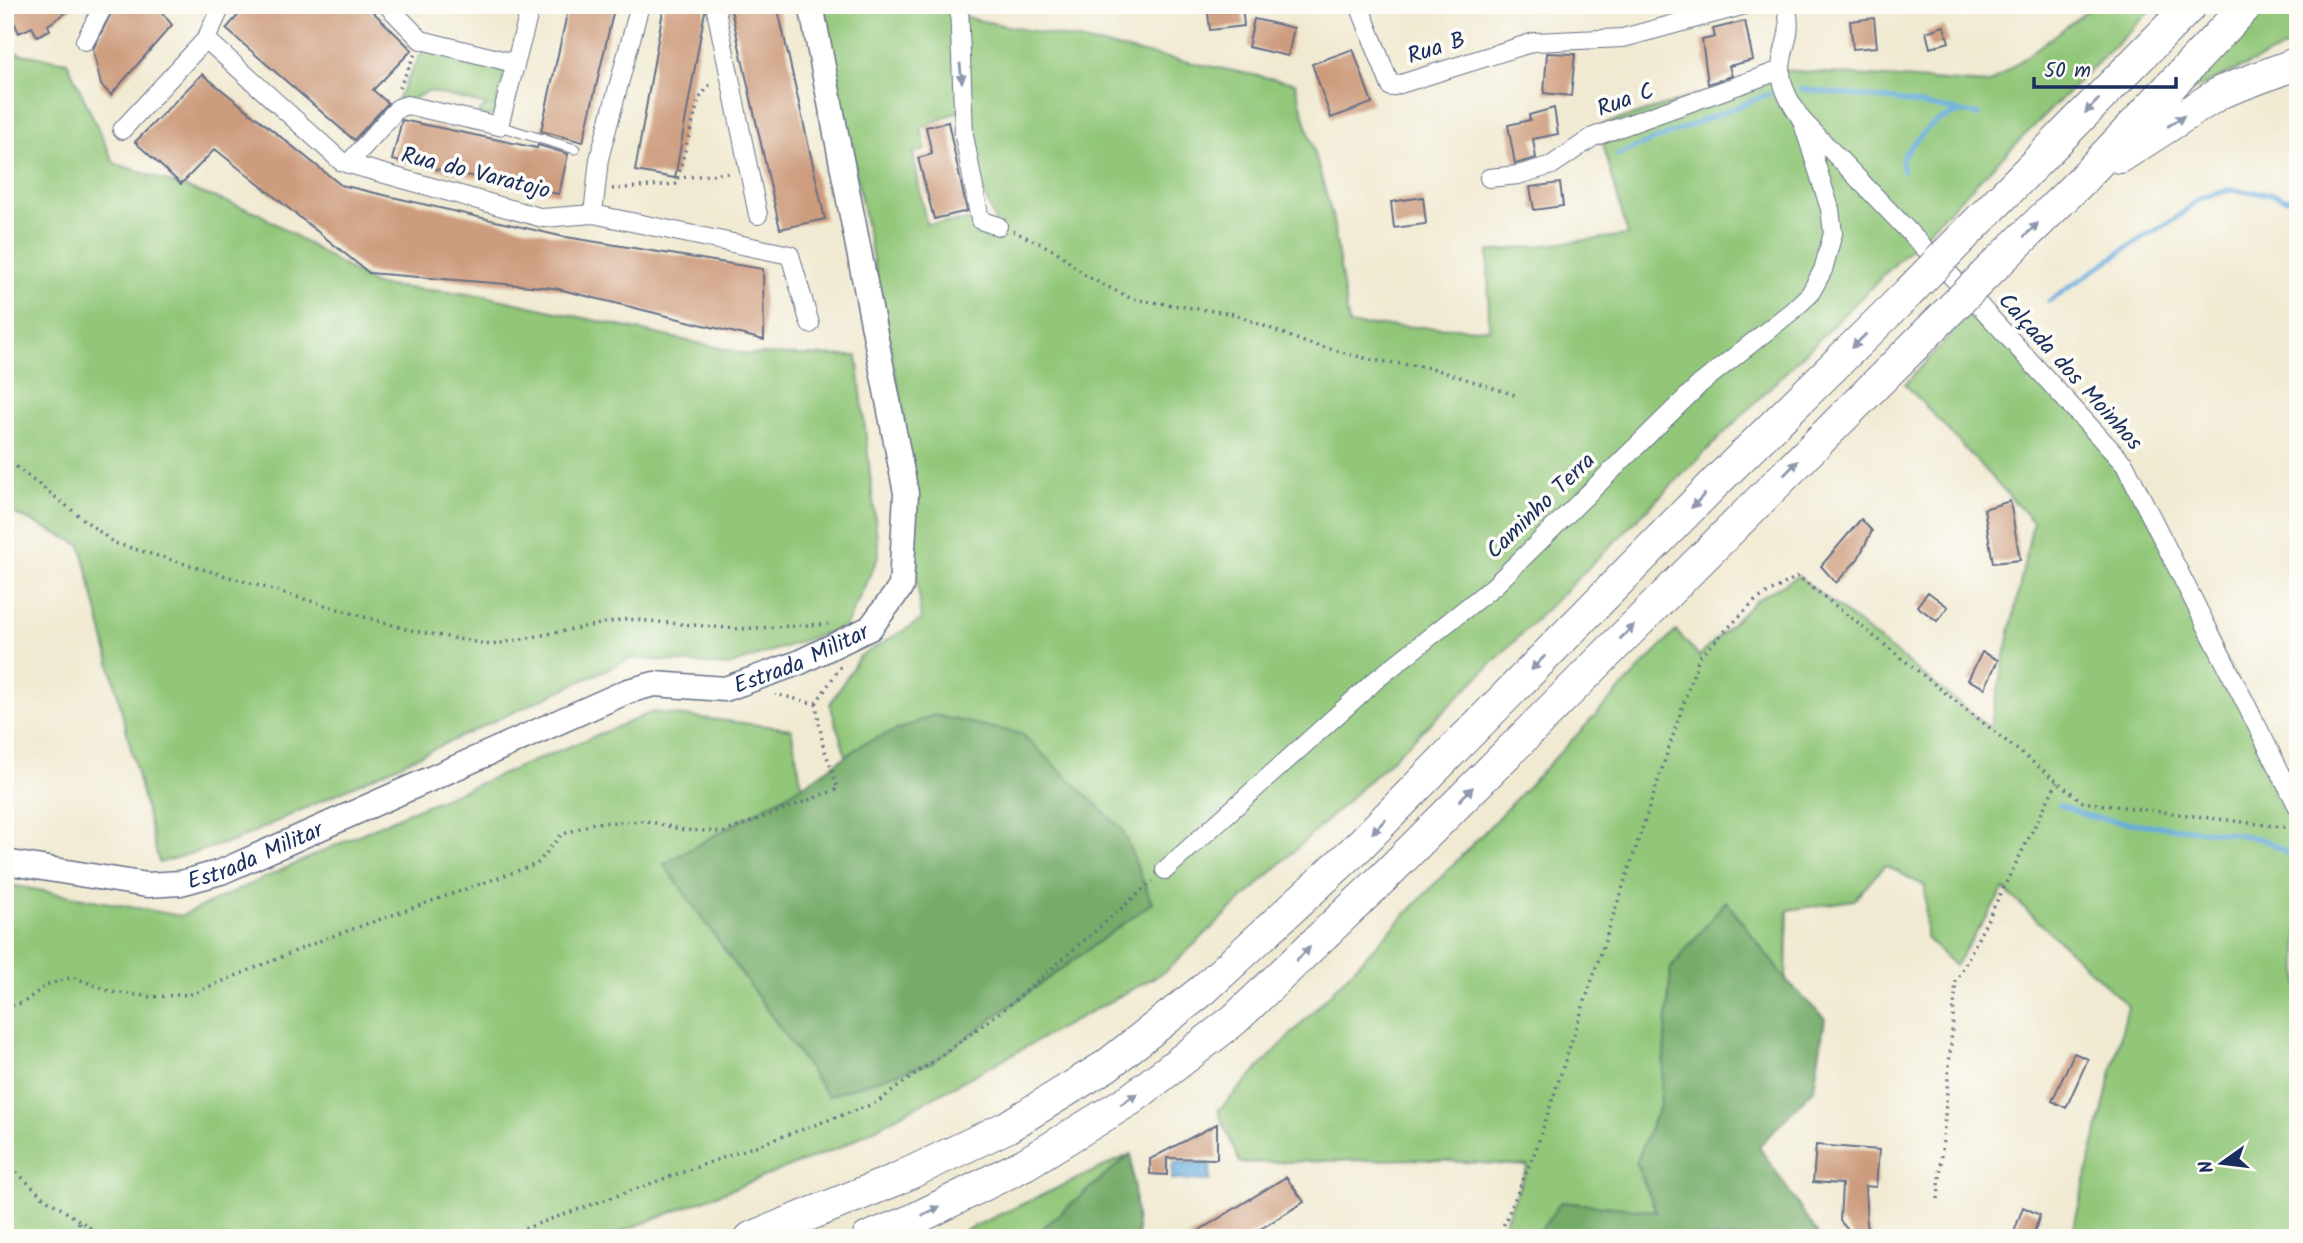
<svg xmlns="http://www.w3.org/2000/svg" width="2303" height="1243" font-family="Kalam,sans-serif">
<style>
.green{fill:#92c779;stroke:#567b6c;stroke-width:2;fill-rule:evenodd}
.forest{fill:#75ac69;stroke:#486e64;stroke-width:2}
.water{fill:#66acdc;stroke:#406e9d;stroke-width:2}
.lines{fill:none;stroke-linecap:round;stroke-linejoin:round}
.stream{stroke:#66acdc;stroke-width:5}
.building{fill:#cd9b7d}
.lane-casing{stroke:#667087;stroke-width:11}
.street-casing{stroke:#667087;stroke-width:20}
.secondary-casing{stroke:#667087;stroke-width:27}
.highway-casing{stroke:#667087;stroke-width:34}
.path{stroke:#667087;stroke-width:3.5;stroke-dasharray:2 5;stroke-linecap:butt}
.lane{stroke:#fff;stroke-width:9}
.street{stroke:#fff;stroke-width:18}
.secondary{stroke:#fff;stroke-width:24}
.highway{stroke:#fff;stroke-width:32}
.highway-bridge-casing{stroke:#667087;stroke-width:34;stroke-linecap:butt}
.highway-bridge{stroke:#fff;stroke-width:32}
.oneway{fill:#8d97ae}
.labels{text-anchor:middle;stroke-width:7;stroke-linejoin:round;paint-order:stroke}
.street-label{font-size:23px;fill:#1b2f5e;stroke:#fdfcf7}
</style>
<rect width="100%" height="100%" fill="#fdfcf7"/>
<filter id="ink" filterUnits="userSpaceOnUse"><feTurbulence type="fractalNoise" baseFrequency=".0143" numOctaves="2"/><feDisplacementMap in="SourceGraphic" scale="14" xChannelSelector="R" yChannelSelector="G"/><feConvolveMatrix kernelMatrix="1 2 1 2 8 2 1 2 1" color-interpolation-filters="sRGB"/></filter>
<filter id="wash" filterUnits="userSpaceOnUse"><feTurbulence type="fractalNoise" baseFrequency=".00686" numOctaves="4" result="noise"/><feDisplacementMap in="SourceGraphic" scale="28" xChannelSelector="R" yChannelSelector="G"/><feGaussianBlur stdDeviation="1.57" result="paint"/><feColorMatrix in="noise" values="0 0 0 0 0 0 0 0 0 0 0 0 0 0 0 0 0 1.4 0 .05"/><feComposite in="paint" operator="in"/></filter>
<g filter="url(#wash)">
<rect width="100%" height="100%" fill="#f1ead2"/>
<path class="green" d="M823 5H959L960 15 977 20 1295 83 1332 215 1349 325 1489 329 1488 252 1628 235 1598 126 1781 70 1989 84 2095 5H2156L1453 702 1166 971 841 1147 605 1238H5V884L181 916 400 816 653 712 791 729 802 786 664 864 828 1096 865 743 846 756 830 704 859 657 921 620 903 412ZM965 108 968 154 997 226 980 220 926 224 913 153 926 150 921 128Z
M2270 5H2298V45L2286 47 2172 100Z
M424 48 504 71 495 114 490 116 477 114 487 105 428 91 413 99 397 100Z
M5 51 67 62 114 163 256 212 375 285 480 295 747 354 857 356 879 555 846 626 728 666 631 658 234 841 159 863 81 545 5 509Z
M1979 305 2125 465 2298 798V1238H2071L2128 1006 2004 889 1955 966 1926 938 1925 886 1885 865 1854 900 1788 910 1786 980 1726 901 1671 968 1660 1105 1636 1163 1656 1211 1561 1202 1535 1238H1498L1528 1166 1415 1159 1240 1163 1218 1111 1676 631 1699 656 1756 600 1798 576 1990 728 2033 522 1905 384Z
M1131 1154 1031 1238H949Z"/>
<path class="forest" d="M934 715 1022 734 1122 829 1152 903 933 1062 828 1096 664 864 802 786 865 743Z
M1726 901 1786 980 1825 1019 1814 1089 1759 1146 1820 1238H1535L1561 1202 1656 1211 1636 1163 1660 1105 1671 968Z
M1131 1154 1138 1238H1031Z"/>
<path class="water" d="M1173 1162 1210 1164V1181L1172 1179Z"/>
<g class="lines">
<path class="stream" d="M1800 89 1895 100 1979 115
M1617 155 1769 94
M1903 171C1900 153 1907 151 1918 139 1933 121 1938 120 1960 112
M2049 301 2146 235 2172 221 2201 198 2230 190 2272 194 2298 202
M2060 805 2087 816 2129 823 2237 834 2265 840 2298 859"/>
</g>
<g id="blocks">
<path class="building" d="M22 5H77L48 25 50 30 37 36 32 27 19 33 9 12Z
M115 5H156L172 25 111 95 101 85 93 49Z
M247 5H366L412 50 373 90 388 103 354 140 226 29Z
M569 5H615L583 142 541 131Z
M664 5H704L705 11 675 178 635 171Z
M730 5H777L825 219 780 229Z
M1207 5H1242L1244 26 1210 30Z
M1874 18 1877 47 1853 49 1850 21Z
M1254 19 1294 28 1288 56 1248 47Z
M1745 21 1753 60 1729 66 1732 76 1708 84 1702 40 1715 37 1713 29Z
M1944 26 1949 42 1930 48 1926 32Z
M1353 49 1372 103 1331 118 1312 64Z
M1547 53 1575 54 1571 96 1544 93Z
M202 74 341 185 560 236 763 269 764 340 554 288 369 273 215 149 181 184 135 142Z
M1554 108 1558 134 1533 139 1536 158 1515 164 1508 125 1530 120 1529 115Z
M402 120 537 148 538 145 568 154 559 194 392 160Z
M948 122 967 211 934 219 918 158 932 154 926 127Z
M1560 183 1563 206 1534 210 1530 187Z
M1423 197 1426 224 1394 228 1391 202Z
M2010 501 2020 560 1993 563 1984 509Z
M1861 519 1872 531 1858 559 1836 583 1821 566Z
M1928 592 1948 607 1937 621 1917 606Z
M1982 652 1998 660 1985 688 1968 680Z
M2074 1053 2088 1059 2066 1108 2052 1101Z
M1217 1124V1159L1167 1158V1175L1150 1174V1159Z
M1816 1145 1879 1150 1876 1187 1865 1186 1867 1225 1873 1238H1855L1840 1221 1842 1184 1813 1182Z
M1286 1177 1304 1202 1246 1238H1187Z
M2023 1207 2040 1215 2032 1238H2012Z"/>
</g>
</g>
<g filter="url(#ink)">
<use href="#blocks" fill-opacity="0" stroke="#667087" stroke-width="2"/>
<g class="lines">
<defs>
<path id="lane" d="M499 126 575 149"/>
<path id="street" d="M387 5 421 40 514 63
M715 5 758 215
M959 5 964 135 980 220 998 226
M1359 5 1391 87 1534 42 1623 38 1745 5
M1786 5C1794 36 1782 43 1781 70 1781 89 1792 105 1802 120L1979 305 2125 465 2298 807
M206 39 342 162 543 218 593 214 790 255 810 324
M85 41 104 5
M122 130 206 39 222 5
M348 164 398 108 407 105 499 126 531 5
M1489 178 1518 175 1552 165 1593 137 1781 70
M593 214 599 159 640 5
M1165 870 1377 679 1494 586 1700 384 1792 311 1810 294 1823 270 1833 233 1830 209 1802 120"/>
<g id="secondary">
<path id="s1" d="M5 862 147 885 181 883 221 872 628 691 654 684 725 689 798 663 870 628 901 587 906 493 811 5"/>
</g>
<path id="highway" d="M2120 157 2221 92 2298 63
M1949 251 2191 5
M1984 276 2078 184 2247 5
M751 1238 895 1180 1007 1127 1106 1066 1203 990 1357 848 1715 483 1908 293
M868 1238 913 1220 1025 1164 1131 1099 1234 1020 1384 877 1938 322"/>
</defs>
<use href="#lane" class="lane-casing"/>
<use href="#street" class="street-casing"/>
<use href="#secondary" class="secondary-casing"/>
<use href="#highway" class="highway-casing"/>
<path class="path" d="M399 88 415 54
M677 178 729 173
M612 189 676 184 699 99 710 84
M1013 231 1056 251 1086 276 1132 299 1234 314 1304 342 1372 360 1432 368 1518 396
M5 458 114 543 409 630 491 645 626 619 738 629 828 624
M816 703 841 666
M5 1007 23 1003 46 985 73 977 112 992 153 997 192 994 327 938 537 864 561 835 594 823 647 821 684 830 724 832 838 789 823 745 816 704 775 694
M5 1166H10L43 1197 106 1238
M1938 1199 1956 982 2057 782
M78 1238 79 1222
M498 1238 876 1103 1006 1008 1153 881
M1498 1238 1535 1152 1699 657 1756 600 1798 576 2083 802 2298 829"/>
<use href="#lane" class="lane"/>
<use href="#street" class="street"/>
<use href="#secondary" class="secondary"/>
<use href="#highway" class="highway"/>
<defs>
<path id="highway-bridge" d="M1908 293 1949 251
M1938 322 1984 276"/>
</defs>
<use href="#highway-bridge" class="highway-bridge-casing"/>
<use href="#highway-bridge" class="highway-bridge"/>
</g>
<defs><path id="oneway-solid" d="M-6-.8H1V-3.2L6.5 0L1 3.2V.8H-6Z" transform="scale(1.75)"/></defs>
<g class="oneway">
<use href="#oneway-solid" transform="translate(961 73) rotate(84)"/>
<use href="#oneway-solid" transform="translate(2092 106) rotate(135)"/>
<use href="#oneway-solid" transform="translate(2176 121) rotate(-33)"/>
<use href="#oneway-solid" transform="translate(2031 230) rotate(-44)"/>
<use href="#oneway-solid" transform="translate(1859 341) rotate(135)"/>
<use href="#oneway-solid" transform="translate(1791 468) rotate(-45)"/>
<use href="#oneway-solid" transform="translate(1698 501) rotate(134)"/>
<use href="#oneway-solid" transform="translate(1627 632) rotate(-45)"/>
<use href="#oneway-solid" transform="translate(1538 663) rotate(134)"/>
<use href="#oneway-solid" transform="translate(1466 794) rotate(-45)"/>
<use href="#oneway-solid" transform="translate(1379 826) rotate(134)"/>
<use href="#oneway-solid" transform="translate(1303 954) rotate(-44)"/>
<use href="#oneway-solid" transform="translate(1129 1099) rotate(-34)"/>
<use href="#oneway-solid" transform="translate(931 1211) rotate(-27)"/>
</g>
</g>
<g class="labels">
<g class="street-label">
<text transform="translate(1436 47) rotate(-18)" y="8">Rua B</text>
<text transform="translate(1625 99) rotate(-20)" y="8">Rua C</text>
<text transform="translate(476 172) rotate(14)" y="8">Rua do Varatojo</text>
<text transform="translate(2071 371) rotate(48)" y="8">Calçada dos Moinhos</text>
<text transform="translate(1540 505) rotate(-44)" y="8">Caminho Terra</text>
<text dy="8" stroke="none"><textPath href="#s1" startOffset="845">Estrada Militar</textPath></text>
<text dy="8" stroke="none"><textPath href="#s1" startOffset="257">Estrada Militar</textPath></text>
</g>
</g>
<rect width="2303" height="1243" fill="none" stroke="#fdfcf7" stroke-width="28"/>
<g transform="translate(2222 1163) rotate(256)" stroke="#fdfcf7" stroke-width="5" paint-order="stroke">
<path d="M0-5L12 26L0 18L-12 26Z" fill="#1b2f5e"/>
<text y="-10" font-size="19" font-weight="bold" text-anchor="middle" fill="#1b2f5e">N</text>
</g>
<path d="M2034 77v10h142v-10" fill="none" stroke="#1b2f5e" stroke-width="3.5"/>
<text x="2044" y="77" font-size="21" fill="#1b2f5e" stroke="#fdfcf7" stroke-width="5" paint-order="stroke">50 m</text>
</svg>
